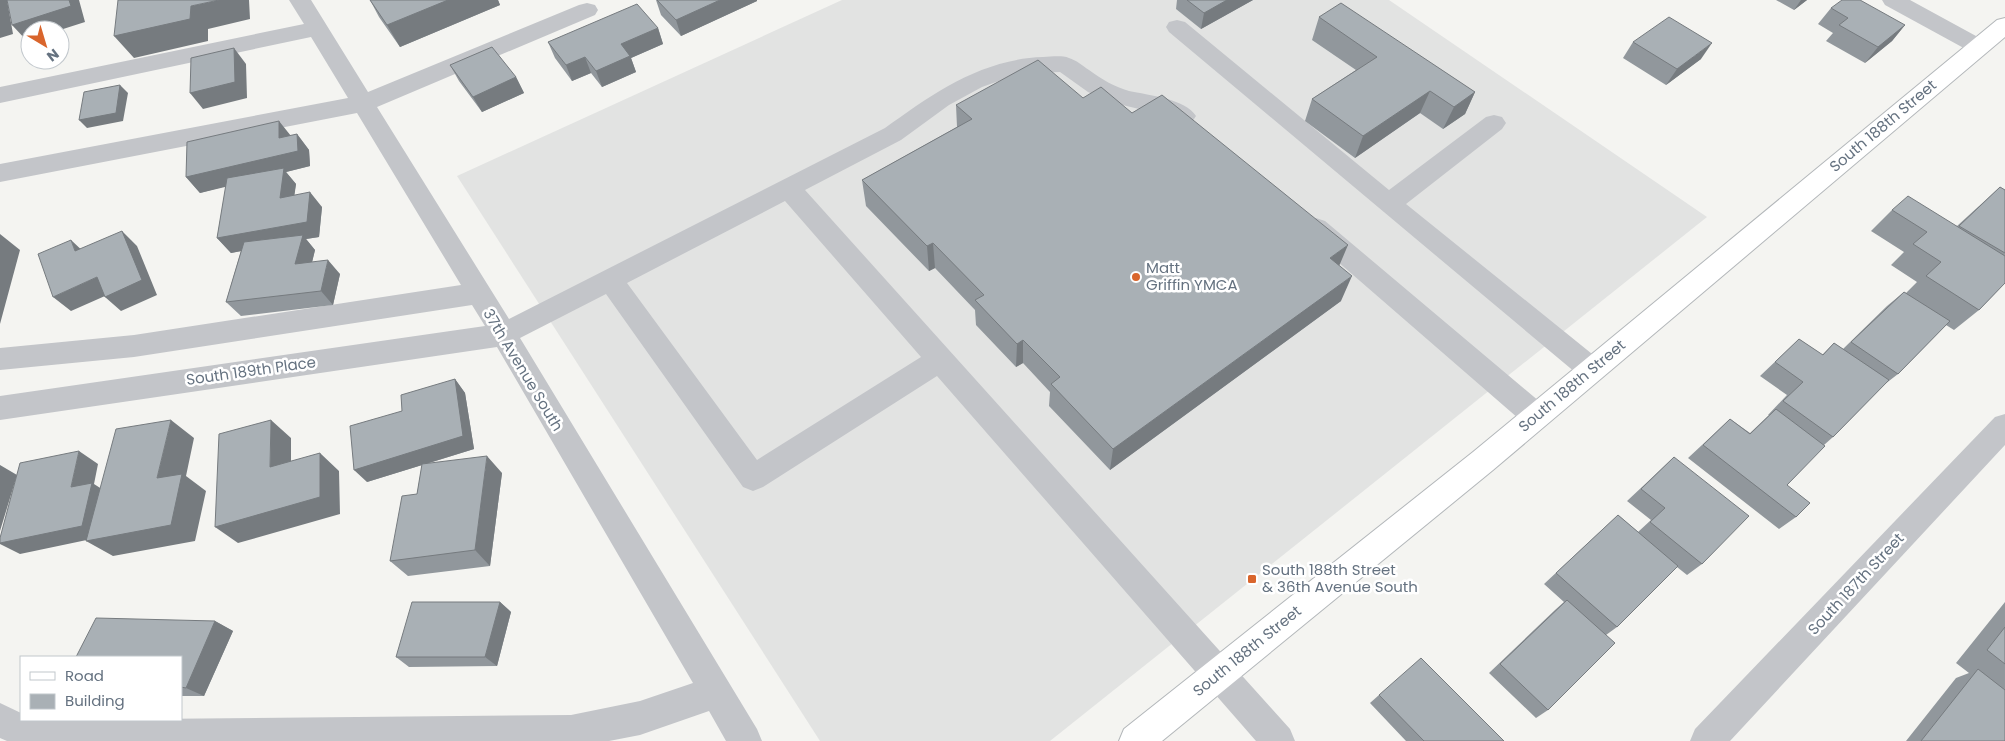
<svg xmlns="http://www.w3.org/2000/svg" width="2005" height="741" font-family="Poppins,sans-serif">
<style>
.built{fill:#e2e3e2}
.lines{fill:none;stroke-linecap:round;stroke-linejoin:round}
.major-casing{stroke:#b3b7ba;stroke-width:2}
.minor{fill:#c3c5c9;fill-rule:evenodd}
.major{fill:#fff;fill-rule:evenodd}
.wall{fill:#91979c}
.shaded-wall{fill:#767b7f}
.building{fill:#a9b0b5;stroke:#767b7f}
.poi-dot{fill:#d9652c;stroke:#fff;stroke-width:2}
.labels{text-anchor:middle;stroke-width:5;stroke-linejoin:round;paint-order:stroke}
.street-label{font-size:15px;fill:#657280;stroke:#fff}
.poi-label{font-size:15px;fill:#657280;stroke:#fff;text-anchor:start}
</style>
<rect width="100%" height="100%" fill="#f4f4f1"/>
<path class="built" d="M842 0H1389L1707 217 1050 741H820L457 176Z"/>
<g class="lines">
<defs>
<path id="major" d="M2005 18V37L1493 470 1162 741H1119L1124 729 1473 452 1997 20Z"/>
</defs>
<use href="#major" class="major-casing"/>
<path class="minor" d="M289 0H311L368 92 579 5 587 3 595 5 598 10 595 15 377 107 509 319 885 128C932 94 981 59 1043 57 1051 57 1061 55 1069 58 1076 60 1083 66 1089 70 1101 79 1115 87 1129 91 1148 95 1186 99 1196 116L1192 122 1184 124 1156 113 1114 103 1088 92 1060 72 1035 73 1010 77 982 87 949 105 901 140 805 190 1290 729 1295 741H1256L937 376 763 487 753 491 743 487 606 294 520 338 757 729 762 741H726L709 711 640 735 609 741H7L0 738V703L21 713V720H36L571 715 640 701 693 683 497 347 0 420V396L485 326 472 305 134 357 0 370V348L134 335 461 285 357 113 0 182V164L348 98 311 37 0 103V87L304 24ZM785 201 921 357 757 460 627 283Z
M1882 0H1910L1987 42 1990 47 1987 52 1979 54 1971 52 1885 5Z
M1177 20 1185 22 1389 190 1486 117 1494 115 1502 117 1506 123 1502 129 1406 204 1602 362 1606 370 1602 378 1592 382 1582 378 1169 32 1166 27 1169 22Z
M1316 218 1325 221 1546 407 1550 416 1546 425 1536 428 1526 425 1307 235 1303 228 1307 221Z
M2005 414V445L1730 741H1690L1695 729 1995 417Z"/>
<use href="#major" class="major"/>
</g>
<path class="wall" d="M370 0H498L500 5 400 47 379 17Z
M656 0 757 1 681 36 661 15Z
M1177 0H1253L1201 29 1176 9Z
M1776 0H1807L1794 10Z
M1831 8 1905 25 1892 41 1865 63 1826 41 1833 33 1818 24Z
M1319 17 1475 92 1465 114 1443 129 1420 113 1355 158 1305 121 1312 99 1356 70 1312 40Z
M658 28 663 44 631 58 636 72 602 87 591 73 572 81 555 58 548 42Z
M1633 42 1701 59 1666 85 1623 58Z
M450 65 516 77 524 93 482 112 459 81Z
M1083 98 1132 113 1339 266 1341 301 1110 470 1049 406 1050 392 1023 363 1016 367 976 325 975 310 935 268 929 271 866 206 862 180 957 127 956 105Z
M297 134 309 150 310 166 286 172 296 184 294 195 322 207 319 237 306 239 315 250 312 262 340 274 333 305 241 316 226 302 241 251 231 253 217 238 226 186 200 193 186 177 291 136Z
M2000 187 2005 190V283L1979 310 1954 330 1946 325 1898 374 1885 384 1833 437 1824 445 1787 485 1796 517 1779 529 1688 458 1730 419 1750 433 1769 415H1768L1787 395 1760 376 1799 339 1822 355 1834 343 1843 349 1887 306 1904 292 1906 293 1917 282 1891 265 1904 252 1871 231 1892 210 1957 226Z
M455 379 465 393 474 449 426 464 502 473 490 566 408 576 390 561 417 494 422 465 367 482 402 411Z
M1674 457 1702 564 1687 575 1677 567 1617 627 1606 635 1548 710 1536 718 1489 673 1555 610 1564 602 1544 584 1618 515 1638 532 1651 520 1627 501Z
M500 602 511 612 497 666 409 667 396 657Z
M2005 602V741H1906L1956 678 1969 673 1956 663Z
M215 621 233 631 204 696H181V657Z
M1379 695 1504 741H1406L1370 703Z"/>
<path class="shaded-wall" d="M0 0H7L13 34 0 38Z
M69 0H79L85 22 60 30H30V40L27 41 12 25Z
M219 0H249L250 19 208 29V41L134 58 114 36 191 6Z
M448 0H498L500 5 400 47 387 25Z
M720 0H757V1L681 36 676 20Z
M1227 0H1253L1201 29 1204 13Z
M1801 0H1807L1794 10Z
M1905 25 1892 41 1865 63 1878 47Z
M658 28 663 44 631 58 636 72 602 87 596 71 621 44Z
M1712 43 1701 59 1666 85 1677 69Z
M234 48 246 64 247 98 203 109 190 93Z
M585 57 591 73 572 81 566 65Z
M516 77 524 93 482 112 473 97Z
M120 85 128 93 123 121 87 128 79 120Z
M1430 91 1420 113 1355 158 1363 136Z
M1475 92 1465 114 1443 129 1454 107Z
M279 121 291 136 297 134 309 150 310 166 286 172 296 184 292 213 280 198 283 173 200 193 186 177 279 138Z
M310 192 322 207 319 237 306 239 315 250 308 279 295 264 301 240 231 253 217 238Z
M122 231 137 246 157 295 121 311 105 297Z
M0 234 20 250 0 324Z
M71 240 87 255 75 251Z
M933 243 935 268 929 271 927 246Z
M1348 245 1337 271 1330 258Z
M328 260 340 274 333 305 321 291Z
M1352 276 1341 301 1110 470 1113 449Z
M97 277 114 292 71 311 53 297Z
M1023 340V363L1016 367 1017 344Z
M455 379 465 393 474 449 367 482 354 470Z
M171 420 194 438 186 476 206 491 195 541 113 556 86 541 157 478Z
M271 420 291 438V484L270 467Z
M79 451 98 464 94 484 111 495 101 537 20 554 0 544V543L71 487Z
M320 453 339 471 340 514 238 543 215 527Z
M487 456 502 473 490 566 475 550Z
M0 465 17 475 0 531Z
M500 602 511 612 497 666 485 657Z
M215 621 233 631 204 696 186 688Z"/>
<path class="building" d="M7 0H69L71 6 12 25Z
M118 0H219L191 6 190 19 114 36Z
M370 0H448L387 25Z
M657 0H720L676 20Z
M1187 0H1227L1204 13Z
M1842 0H1860L1905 25 1878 47 1839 25 1848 18 1831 8Z
M1341 3 1475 92 1454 107 1430 91 1363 136 1312 99 1377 57 1319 17Z
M637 4 658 28 621 44 630 56 596 71 585 57 566 65 548 42Z
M1669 17 1712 43 1677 69 1633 42Z
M492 47 516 77 473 97 450 65Z
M234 48 235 82 190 93 191 58Z
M1038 60 1083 98 1101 87 1132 113 1162 95 1348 245 1330 258 1352 276 1113 449 1051 384 1060 377 1023 340 1017 344 975 300 984 295 933 243 927 246 862 180 972 119 956 105Z
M120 85 116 113 79 120 84 92Z
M279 121V138L297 134 298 151 186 177 187 142Z
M284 168 280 198 310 192 307 222 217 238 227 178Z
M2000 187 2005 190V253L1959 226Z
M1908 196 2005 256V283L1979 310 1926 276 1941 262 1913 244 1927 232 1892 210Z
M122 231 142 280 105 297 97 277 53 297 38 254 71 240 75 251Z
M303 235 295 264 328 260 321 291 226 302 244 242Z
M1904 292 1950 321 1898 374 1851 342Z
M1799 339 1823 355 1834 343 1889 380 1833 437 1783 401 1803 382 1775 362Z
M455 379 463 436 354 470 350 426 402 411 401 395Z
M1776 409 1825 446 1787 485 1810 503 1796 517 1703 445 1730 419 1750 434Z
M171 420 157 478 182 474 171 525 86 541 116 429Z
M271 420 270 467 320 453V497L215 527 219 434Z
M79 451 71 487 92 483 82 526 0 543V538L20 463Z
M487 456 475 550 390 561 402 496 417 494 422 464Z
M1674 457 1749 516 1702 564 1650 522 1665 508 1641 489Z
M1618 515 1678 566 1617 627 1556 573Z
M1567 600 1615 643 1548 710 1500 664Z
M412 602H500L485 657H396Z
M96 618 215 621 186 688 181 687V657H76Z
M2005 627V664L1987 650Z
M1421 658 1504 741H1424L1379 695Z
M1978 669 2005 690V741H1921Z"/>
<g class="poi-dot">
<circle cx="1136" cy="277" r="5"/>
<rect x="1247" y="574" width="10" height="10" rx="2.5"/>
</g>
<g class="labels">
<g class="street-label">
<text transform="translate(1883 126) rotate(-40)" y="5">South 188th Street</text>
<text transform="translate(523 370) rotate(59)" y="5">37th Avenue South</text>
<text transform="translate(251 371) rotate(-8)" y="5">South 189th Place</text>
<text transform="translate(1572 386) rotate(-40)" y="5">South 188th Street</text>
<text transform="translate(1856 584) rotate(-47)" y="5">South 187th Street</text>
<text transform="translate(1247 651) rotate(-39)" y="5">South 188th Street</text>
</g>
<g class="poi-label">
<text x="1146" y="273">Matt<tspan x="1146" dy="17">Griffin YMCA</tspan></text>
<text x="1262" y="575">South 188th Street<tspan x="1262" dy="17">&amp; 36th Avenue South</tspan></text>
</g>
</g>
<rect x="20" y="656" width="162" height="65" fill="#ffffff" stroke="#c1c7cc"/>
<rect x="30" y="672" width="25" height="8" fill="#ffffff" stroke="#c1c7cc"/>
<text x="65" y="681" font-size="15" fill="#657280">Road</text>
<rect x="30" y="694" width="25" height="15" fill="#a9b0b5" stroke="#c1c7cc"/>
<text x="65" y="706" font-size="15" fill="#657280">Building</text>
<g transform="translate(45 45) rotate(142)"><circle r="24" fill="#ffffff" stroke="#c1c7cc"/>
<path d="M0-4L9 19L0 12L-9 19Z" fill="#d9652c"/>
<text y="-8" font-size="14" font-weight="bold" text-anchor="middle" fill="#657280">N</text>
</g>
</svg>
